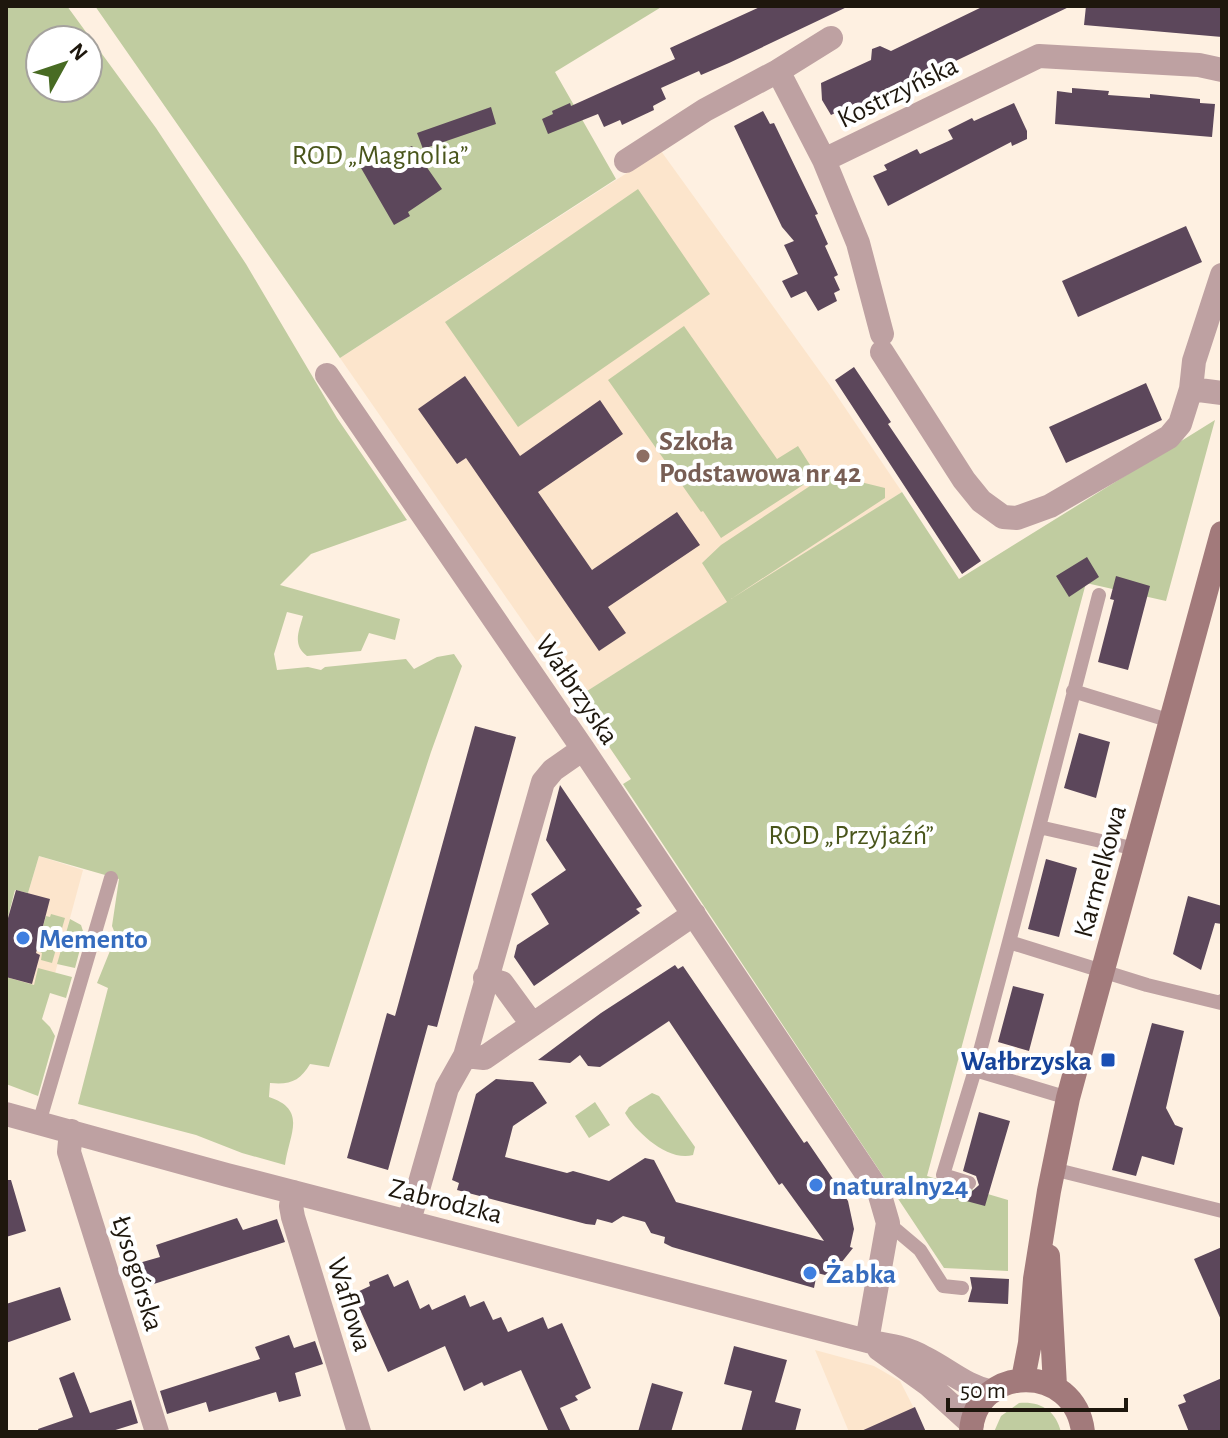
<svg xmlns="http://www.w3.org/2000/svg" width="1228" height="1438" font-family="'Alegreya Sans',sans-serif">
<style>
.built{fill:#fce5cc}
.green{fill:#c0cca0;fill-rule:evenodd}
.building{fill:#5c475b}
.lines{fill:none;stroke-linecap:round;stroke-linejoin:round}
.lane{stroke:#bea1a2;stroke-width:14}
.street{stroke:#bea1a2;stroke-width:24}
.secondary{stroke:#a27a7b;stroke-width:24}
.education-dot{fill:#8d6e63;stroke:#fff;stroke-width:3}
.shop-dot{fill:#3f7fe0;stroke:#fff;stroke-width:3}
.transit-dot{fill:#1a4fb4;stroke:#fff;stroke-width:3}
.labels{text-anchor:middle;stroke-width:8;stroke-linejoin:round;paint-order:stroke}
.street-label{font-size:28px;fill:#1e170d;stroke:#fff}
.park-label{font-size:28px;fill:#49551b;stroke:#fff}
.education-label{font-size:28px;font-weight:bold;fill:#785e54;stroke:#fff;text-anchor:start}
.shop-label{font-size:28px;font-weight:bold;fill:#366cbe;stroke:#fff;text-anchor:start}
.transit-label{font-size:28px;font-weight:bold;fill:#164399;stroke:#fff;text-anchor:end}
</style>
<rect width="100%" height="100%" fill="#fef0e1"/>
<path class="built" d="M661 151 829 384 902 492 576 698 340 358Z
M39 856 83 870 50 992 6 986V925L16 890 28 893Z
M815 1350 874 1366 900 1381 926 1432H849Z"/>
<path class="green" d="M6 6H67L156 128 246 264 337 418 407 520 311 554 280 585 400 619 395 640 369 633 361 651 307 656C292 645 299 631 303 616L287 612 274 654 277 670 308 667 321 670 325 667 406 659 414 669 437 657 454 654 462 666 431 752 329 1067 310 1064C300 1081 290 1085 270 1083L269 1097C308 1110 289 1134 285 1165L242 1153 196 1135 78 1104 108 988 97 983 116 936 112 926 119 879 39 856 28 893 15 890 6 925ZM40 40H88V88H40Z
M95 6H663L555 72 616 179 340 358Z
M638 189 710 294 518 427 445 322Z
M684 326 777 459 798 446 817 476 721 538 703 511 701 512 608 380Z
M1215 420 1166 601 1086 583 927 1176 1008 1200V1271L944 1268 623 784 631 779 576 698 727 602 702 563 721 545 828 474 885 488V498L731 599 902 492 959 579Z
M51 914 65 918 52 963 41 960 42 953 36 950 46 916 50 917Z
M70 919 81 925 84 934 75 968 57 964Z
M38 968 72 977 66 998 50 993 42 1019 50 1027 55 1036 38 1096 6 1084V977L34 985Z
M652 1093 659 1096 695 1147 693 1155C668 1162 636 1132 625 1113L629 1107Z
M595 1102 610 1125 589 1138 575 1116Z
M1019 1403C1041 1401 1056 1411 1061 1432H994L1001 1416Z"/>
<path class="building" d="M762 6H849L729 63 701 75 699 71 661 88 666 99 653 106 654 110 622 125 620 120 604 127 598 114 548 134 542 119 553 114 552 111 570 103 571 106 675 59 670 48Z
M984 6H1071L859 107 856 103 831 115 822 100 821 83 871 60 872 49 880 46 891 51Z
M1086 6H1222V37L1084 25Z
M1072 88 1109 91 1108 95 1150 98V94L1200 99V103L1215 104 1212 137 1055 124 1057 91 1072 93Z
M1014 103 1027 131V139L1012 146 1011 142 888 206 873 176 887 170 884 165 917 149 920 154 953 139 948 130 972 118 974 121Z
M491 107 496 124 423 149 417 133Z
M763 111 770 124 774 123 818 214 815 215 828 244 825 246 838 275 834 277 840 290 834 293 837 301 818 311 806 291 791 298 782 281 798 274 784 245 794 241 782 227 734 126Z
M412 146 442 189 408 212 410 216 394 225 361 168Z
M1186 226 1202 262 1078 317 1062 281Z
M854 367 891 422 888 424 981 561 962 574 835 380Z
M465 376 520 456 600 400 623 434 538 492 592 570 677 512 700 545 608 607 626 633 599 651 466 458 457 464 418 409Z
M1146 383 1162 420 1066 463 1049 427Z
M1087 557 1099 577 1069 597 1056 576Z
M1116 576 1150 586 1128 670 1098 662 1114 600 1110 599Z
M475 726 516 737 437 1027 428 1025 388 1170 347 1158 387 1013 395 1016Z
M1079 733 1110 742 1096 798 1064 788Z
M560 785 642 906 636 909 640 913 534 986 514 957 517 945 549 924 531 894 566 870 546 840Z
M1046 859 1077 868 1059 937 1028 929Z
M16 890 50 899 36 953 40 955 32 984 6 977V925Z
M1188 896 1222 906V924L1215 923 1201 970 1173 954Z
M675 965 678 969 683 966 804 1143 807 1141 848 1201 854 1229 850 1247 853 1248 841 1263 825 1275 817 1273 814 1288 672 1247 664 1243 665 1237 651 1233 645 1222 623 1216 612 1223 597 1219 595 1225 586 1224 457 1190 459 1183 452 1180 476 1094 496 1079 533 1082 547 1103 513 1126 505 1157 567 1173 573 1171 609 1181 645 1158 654 1160 676 1202 824 1241 782 1183 779 1185 669 1021 600 1067 588 1066 580 1055 570 1063 538 1060 601 1013Z
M1013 986 1044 994 1029 1051 998 1042Z
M1152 1023 1184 1031 1166 1108 1175 1125 1183 1128 1174 1165 1142 1156 1136 1176 1112 1170Z
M979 1112 1010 1121 985 1206 955 1198 957 1190 970 1193 979 1185 976 1176 963 1171Z
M6 1180H11L26 1231 6 1237Z
M237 1218 243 1230 277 1219 285 1242 132 1291 125 1267 160 1257 156 1245Z
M1222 1247V1322L1194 1259Z
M388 1274 394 1287 408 1280 420 1309 429 1304 432 1310 465 1295 470 1307 484 1301 493 1320 501 1317 508 1332 543 1317 548 1329 562 1323 591 1388 575 1396 578 1400 560 1408 571 1432H549L521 1370 484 1386 482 1382 464 1391 445 1346 388 1372 353 1294 370 1286 369 1282Z
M970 1277 1009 1279 1008 1304 968 1302 972 1288Z
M60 1287 71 1320 6 1343V1304Z
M289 1335 294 1348 315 1341 323 1364 295 1373 301 1396 279 1402 276 1392 209 1412 206 1402 167 1414 160 1391 260 1359 255 1347Z
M734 1346 787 1360 775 1402 801 1409 795 1432H741L752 1391 724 1384Z
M74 1372 90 1413 131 1400 138 1423 109 1432H39L38 1429 73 1417 59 1378Z
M1222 1378V1432H1189L1178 1405 1186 1402 1183 1395Z
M652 1383 683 1392 671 1432H638Z
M915 1407 926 1432H859Z"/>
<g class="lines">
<path class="lane" d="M1099 595 1039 827 1136 849
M1073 691 1171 721
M1039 827 1009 942 1147 985 1221 1003 1222 1001
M1009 942 975 1070 1068 1098
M39 1123 111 878
M1053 1169 1222 1211
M969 1183 943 1175 975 1070
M888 1223 920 1250 943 1286 962 1288"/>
<path class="street" d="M778 71 824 160 858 243 882 334
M824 160 1039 56 1199 65 1222 70
M626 161 705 110 778 71 831 38
M882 352 964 480 981 501 1003 517 1017 518 1050 506 1169 437 1180 424 1191 389 1222 393
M327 375 583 749 879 1192 888 1223 867 1341
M1191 389 1194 361 1222 275
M485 978 502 983 532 1024
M465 1056 484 1058 694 914
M6 1114 227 1175 871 1342C890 1345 908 1348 925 1358 949 1370 965 1386 992 1392
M71 1131 69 1152 157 1432
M293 1192 291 1206 293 1217 359 1432
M409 1221 447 1088 465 1056 543 782 553 770 583 749
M879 1349 929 1385 972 1424"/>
<path class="secondary" d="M1048 1256 1055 1386
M1023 1379 1030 1343 1035 1279 1049 1191 1068 1098 1222 533
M971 1432C975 1364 1075 1362 1083 1432"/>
</g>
<circle class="education-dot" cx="643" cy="456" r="8"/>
<g class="shop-dot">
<circle cx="23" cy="938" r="8"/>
<circle cx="816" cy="1185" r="8"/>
<circle cx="810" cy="1273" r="8"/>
</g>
<rect class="transit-dot" x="1100" y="1052" width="16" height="16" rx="4"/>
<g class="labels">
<g class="street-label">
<text transform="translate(897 91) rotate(-26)" y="10">Kostrzyńska</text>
<text transform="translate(578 689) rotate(56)" y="10">Wałbrzyska</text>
<text transform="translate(1099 871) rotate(-75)" y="10">Karmelkowa</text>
<text transform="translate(446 1200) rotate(14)" y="10">Zabrodzka</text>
<text transform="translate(139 1273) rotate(73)" y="10">Łysogórska</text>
<text transform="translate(351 1304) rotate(73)" y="10">Waflowa</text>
</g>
<g class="park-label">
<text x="380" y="164">ROD „Magnolia”</text>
<text x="851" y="844">ROD „Przyjaźń”</text>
</g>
<g class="education-label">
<text x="659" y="450">Szkoła<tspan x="659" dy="32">Podstawowa nr 42</tspan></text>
</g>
<g class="shop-label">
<text x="39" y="948">Memento</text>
<text x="832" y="1195">naturalny24</text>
<text x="826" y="1283">Żabka</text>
</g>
<g class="transit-label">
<text x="1092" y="1070">Wałbrzyska</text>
</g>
</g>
<rect width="1228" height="1438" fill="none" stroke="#1e170d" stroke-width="16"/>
<g transform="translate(64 64) rotate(50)"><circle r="38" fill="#ffffff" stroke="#a5a29e" stroke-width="2"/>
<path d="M0-6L14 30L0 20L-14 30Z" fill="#486b23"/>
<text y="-12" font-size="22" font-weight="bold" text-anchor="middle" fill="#1e170d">N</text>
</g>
<path d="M948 1398v12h178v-12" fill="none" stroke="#1e170d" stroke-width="4"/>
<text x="960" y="1398" font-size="24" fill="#1e170d" stroke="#ffffff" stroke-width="6" paint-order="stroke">50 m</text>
</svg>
